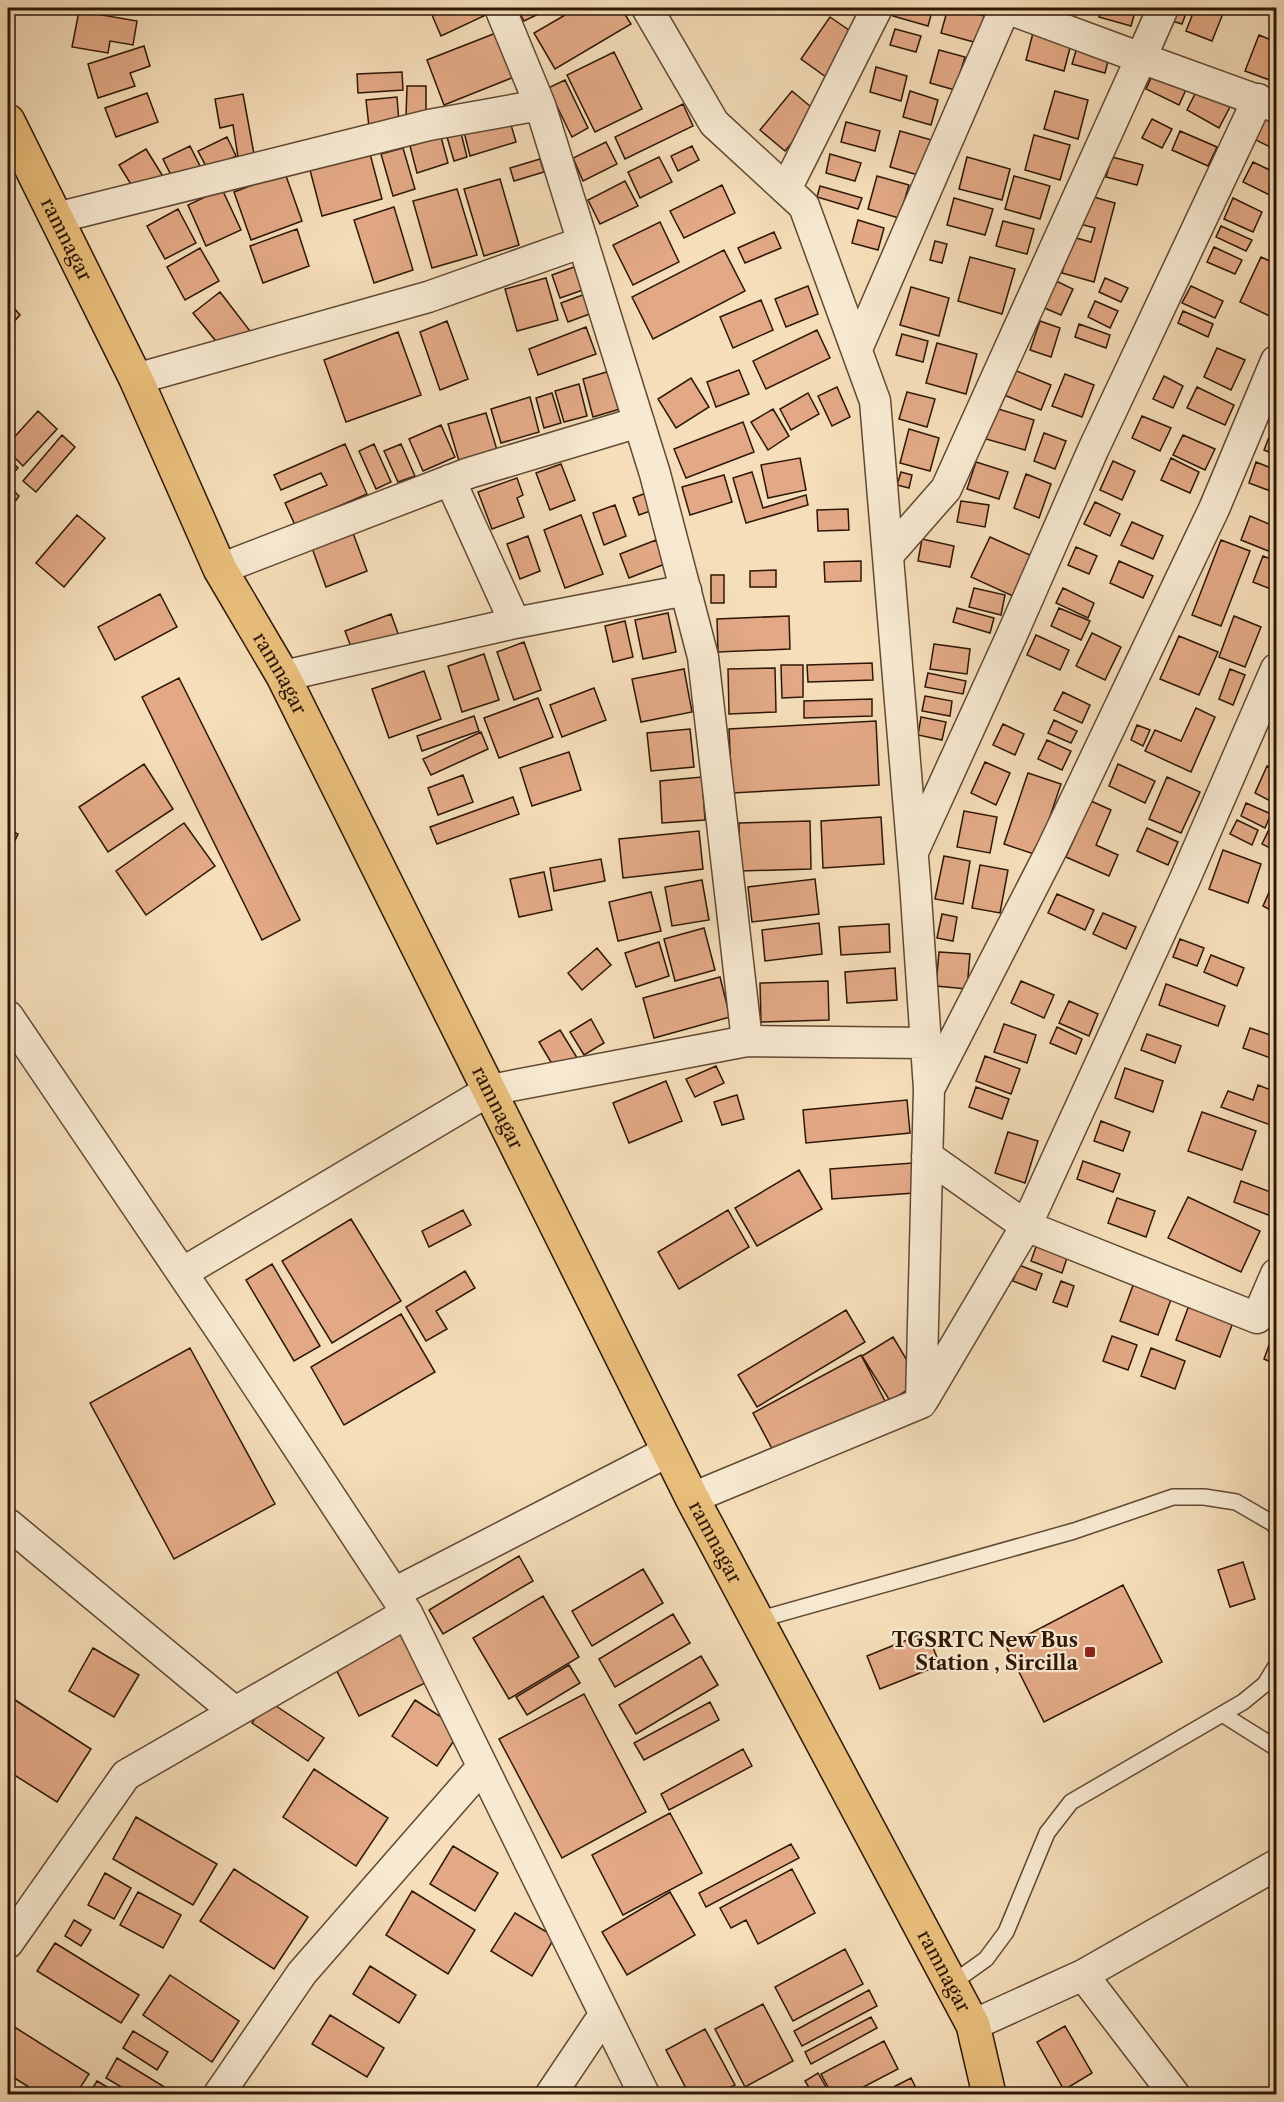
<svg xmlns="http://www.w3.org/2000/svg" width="1284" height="2102" font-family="'Libre Caslon Text',serif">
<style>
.building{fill:#e3a986;stroke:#2e1707;stroke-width:1.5}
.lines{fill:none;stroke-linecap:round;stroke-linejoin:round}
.lane-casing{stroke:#604934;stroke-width:18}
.street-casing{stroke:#604934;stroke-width:33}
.primary-casing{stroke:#2e1707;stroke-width:36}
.lane{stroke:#f8ead2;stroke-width:15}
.street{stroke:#f8ead2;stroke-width:30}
.primary{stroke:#eabf7c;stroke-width:33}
.poi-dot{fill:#8f2418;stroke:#f8ead2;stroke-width:2}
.labels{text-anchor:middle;stroke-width:4.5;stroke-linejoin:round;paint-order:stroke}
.street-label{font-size:20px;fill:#2e1707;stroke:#f8ead2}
.poi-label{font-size:20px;font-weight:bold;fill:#2e1707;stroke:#f8ead2;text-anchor:end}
</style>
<rect width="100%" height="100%" fill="#f5deb9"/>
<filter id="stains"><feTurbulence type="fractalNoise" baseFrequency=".00333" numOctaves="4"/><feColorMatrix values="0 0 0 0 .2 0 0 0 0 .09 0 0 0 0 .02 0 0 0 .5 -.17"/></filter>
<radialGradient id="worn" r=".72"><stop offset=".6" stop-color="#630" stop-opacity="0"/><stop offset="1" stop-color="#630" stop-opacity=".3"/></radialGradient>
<path class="building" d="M429 8H483L486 15 441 36Z
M517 8H548L549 9 524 21Z
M577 8H621L631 24 555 69 534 33Z
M896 8H933L928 26 893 16Z
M948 8 989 17 981 44 941 33Z
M1101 8H1136L1131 26 1099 17Z
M1177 8H1188L1182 24 1172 21Z
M1195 8H1216L1224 11 1212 41 1186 31Z
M79 11 137 21 133 45 110 41 108 53 72 47Z
M830 17 856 35 826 77 801 59Z
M895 29 921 36 916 52 890 45Z
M1034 29 1072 40 1064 71 1026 60Z
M501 31 519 75 444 105 427 60Z
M1259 35 1276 42V77L1275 82 1245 71Z
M1078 44 1110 53 1105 73 1072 64Z
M144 46 150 66 130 73 135 86 98 98 88 64Z
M939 50 965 57 955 90 930 83Z
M614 52 642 109 595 132 567 75Z
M876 67 907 76 901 101 870 92Z
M1156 67 1189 83 1179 105 1146 89Z
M402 72 403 90 358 93 357 74Z
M565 80 588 128 572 137 548 88Z
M407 86H426V117H406Z
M1199 86 1232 103 1219 128 1187 110Z
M792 91 817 112 785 151 760 130Z
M910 91 938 100 931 125 903 117Z
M1055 91 1088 100 1078 139 1044 129Z
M147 93 158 122 116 137 105 108Z
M243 94 254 154 238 157 233 125 220 128 215 99Z
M397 97 399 123 369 127 366 100Z
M683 104 693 126 625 159 615 137Z
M1260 114 1276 122V150L1250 137Z
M509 118 516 142 470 156 464 132Z
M1152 119 1172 129 1162 148 1142 138Z
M846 122 880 131 875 151 841 142Z
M900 131 935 141 925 177 890 167Z
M1180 131 1217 147 1208 166 1172 150Z
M461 133 467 157 454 161 447 137Z
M1034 135 1070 145 1060 180 1025 170Z
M227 137 236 156 208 170 198 151Z
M441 137 448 163 417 173 410 146Z
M606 142 617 164 583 181 573 158Z
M190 146 202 170 175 183 163 159Z
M692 146 699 160 678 171 671 156Z
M403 148 415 189 393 196 381 154Z
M146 149 164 178 137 194 119 165Z
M370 154 382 199 322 216 310 170Z
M830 154 861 163 855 181 826 173Z
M659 157 672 182 640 198 628 172Z
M967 157 1010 169 1002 200 959 189Z
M1112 157 1143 165 1137 185 1106 177Z
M540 159 544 172 514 181 510 168Z
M1253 162 1276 173V198L1243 182Z
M285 173 302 221 251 240 234 192Z
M877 176 909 185 899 218 868 209Z
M1014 176 1050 186 1040 219 1005 209Z
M500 179 519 245 484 256 464 189Z
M625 181 638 206 600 224 588 200Z
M722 185 735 213 684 238 670 211Z
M820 186 862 198 858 209 817 197Z
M222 189 241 230 206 246 188 205Z
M457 189 477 255 432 268 413 201Z
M1083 194 1115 203 1094 282 1062 273 1072 237 1091 242 1095 228 1076 223Z
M954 198 993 209 985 235 947 225Z
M1233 198 1262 212 1253 232 1224 219Z
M394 207 413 270 374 283 354 220Z
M178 209 196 243 165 259 147 226Z
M858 220 884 228 878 250 852 243Z
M1003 221 1034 229 1027 254 996 246Z
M660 222 679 262 633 285 613 245Z
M1221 226 1252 240 1246 251 1216 237Z
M297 229 309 266 263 283 250 246Z
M774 232 781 248 745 263 738 248Z
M935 241 947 244 942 263 930 260Z
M1214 247 1242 260 1235 274 1207 262Z
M200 248 219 281 185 300 167 267Z
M724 250 745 291 653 339 632 297Z
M970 257 1015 269 1002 314 958 301Z
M1261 257 1276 264V319L1240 302Z
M574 267 583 290 560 298 552 275Z
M546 278 558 320 517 331 505 289Z
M1105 278 1128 288 1121 302 1099 292Z
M1054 280 1073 289 1061 315 1042 307Z
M808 286 818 314 786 327 775 299Z
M1191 286 1223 301 1215 318 1182 303Z
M911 287 949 298 939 336 900 325Z
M220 292 250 331 224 351 193 313Z
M588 293 595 312 568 322 561 303Z
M761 300 773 330 733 348 720 317Z
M8 301 20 315 8 328Z
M1095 301 1118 311 1110 328 1088 317Z
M1183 311 1213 324 1208 337 1178 323Z
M447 321 468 379 440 390 420 332Z
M1040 321 1060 328 1051 357 1030 350Z
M1079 324 1110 335 1106 348 1075 337Z
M586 327 596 354 538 375 529 349Z
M817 330 830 358 766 389 753 361Z
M398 332 421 395 346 422 324 360Z
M902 334 928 341 923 362 896 355Z
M937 343 977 354 966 394 926 383Z
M1217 348 1245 360 1231 390 1204 377Z
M739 370 749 394 716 407 707 382Z
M1014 370 1051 385 1041 410 1004 395Z
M610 371 620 409 593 417 583 379Z
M1065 374 1094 385 1082 417 1052 406Z
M1164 376 1183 386 1173 408 1153 399Z
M691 378 709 407 676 428 658 399Z
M579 384 587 416 564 422 555 391Z
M837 387 850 417 832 426 818 396Z
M1197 387 1234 405 1225 425 1187 408Z
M907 392 935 399 927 427 899 419Z
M552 393 561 423 544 428 536 398Z
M808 393 819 414 791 430 780 409Z
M530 397 539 432 501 443 491 409Z
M995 408 1034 420 1025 450 986 439Z
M773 409 789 436 768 450 751 422Z
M38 411 57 429 23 466 8 451V444Z
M486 413 497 450 459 461 448 424Z
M1142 416 1171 428 1160 451 1132 438Z
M1276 419V455L1264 450Z
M743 422 754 452 686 478 674 449Z
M441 425 455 457 423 471 409 439Z
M909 429 939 438 930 471 900 463Z
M1044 433 1066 441 1055 469 1034 461Z
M62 435 75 447 36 492 23 481Z
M1183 435 1215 449 1205 470 1173 455Z
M345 444 367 494 295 525 285 503 327 485 321 473 281 490 274 475Z
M374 444 391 482 376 489 359 451Z
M401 444 415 476 398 482 384 451Z
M8 458 18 468 8 478Z
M800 458 806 490 768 498 761 465Z
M1171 458 1199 472 1190 493 1161 480Z
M1113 461 1135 471 1122 500 1100 490Z
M976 462 1008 472 999 499 967 489Z
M1256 462 1276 470V483L1273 492 1249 483Z
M561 464 575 500 550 510 536 473Z
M752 472 763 508 806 495 808 505 746 523 733 478Z
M901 472 912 475 909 488 897 485Z
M1026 474 1051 484 1039 518 1014 508Z
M724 475 732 502 690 515 682 487Z
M517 478 523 495 517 498 524 517 492 529 478 492Z
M11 488 19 496 8 511V492Z
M646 493 653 510 639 515 633 498Z
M961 501 989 505 985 527 957 522Z
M1095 502 1120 514 1110 536 1084 524Z
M615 505 626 536 604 545 593 513Z
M848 509 849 530 818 531 817 510Z
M77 515 105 538 64 587 36 563Z
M581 515 603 574 565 588 544 530Z
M1250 516 1276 527V554L1241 540Z
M1132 522 1163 536 1153 559 1121 545Z
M353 533 367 571 326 587 312 548Z
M528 536 540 571 520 579 507 544Z
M990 537 1032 556 1015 597 971 577Z
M922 539 954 546 950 567 918 561Z
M656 540 665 564 629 578 620 554Z
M1221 540 1250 551 1221 626 1192 615Z
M1076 547 1097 556 1089 574 1068 565Z
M1263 556 1276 561V591L1253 582Z
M861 561V581L825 582 824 562Z
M1119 561 1153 576 1143 598 1110 583Z
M776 570V587H750V571Z
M711 575H724V603H711Z
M974 588 1005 595 1001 615 969 607Z
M1063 588 1094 603 1088 618 1056 603Z
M160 594 177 627 115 660 98 627Z
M957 608 994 618 990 633 953 622Z
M1059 608 1090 621 1081 640 1051 626Z
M668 613 676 652 643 659 635 620Z
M391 614 400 639 354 655 345 631Z
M789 616 790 649 718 652 717 619Z
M1234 616 1261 627 1245 667 1219 657Z
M625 621 633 657 613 662 605 626Z
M1092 633 1121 647 1105 680 1076 666Z
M1036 635 1069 650 1060 670 1027 655Z
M1179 636 1218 652 1199 695 1160 679Z
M524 642 541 690 514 700 497 652Z
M934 644 970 649 967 674 930 669Z
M484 654 499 700 462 712 448 666Z
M872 663 873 680 808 682 807 665Z
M781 665H803V697L782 698Z
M775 668 776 712 729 714 728 669Z
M684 669 692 712 641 722 632 679Z
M1230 669 1245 675 1233 705 1219 699Z
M424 671 441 719 389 738 372 689Z
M928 673 966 681 963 694 925 687Z
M179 678 300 920 262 940 142 697Z
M594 688 606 720 562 737 550 705Z
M1063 692 1090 705 1082 723 1054 710Z
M925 696 952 701 950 716 922 711Z
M538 698 553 737 499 758 484 718Z
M872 699V716L804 718V701Z
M1196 708 1215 717 1191 772 1145 751 1155 730 1181 741Z
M474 716 479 731 422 751 417 736Z
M921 717 946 722 942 740 918 735Z
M1054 720 1077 731 1071 743 1048 733Z
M876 721 879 785 732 793 729 729Z
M1003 724 1024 734 1015 755 993 745Z
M1137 725 1150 730 1143 746 1131 740Z
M690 729 694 767 651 771 647 733Z
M481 732 488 749 431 775 423 759Z
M1047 740 1071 751 1062 770 1038 759Z
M569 752 581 790 532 806 520 768Z
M985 762 1010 773 996 805 971 793Z
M144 764 173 809 108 852 79 807Z
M1118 764 1155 781 1145 803 1109 786Z
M1267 766 1276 771V804L1255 793Z
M1028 773 1061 784 1037 855 1004 844Z
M463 775 473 802 438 815 428 788Z
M702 777 705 820 662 823 660 781Z
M1167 777 1200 792 1181 833 1149 819Z
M513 797 519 814 437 844 430 827Z
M1091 801 1111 810 1096 845 1118 855 1109 876 1066 857Z
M1246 803 1271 814 1265 828 1241 816Z
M964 811 997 817 990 853 957 847Z
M1276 815V851L1262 844Z
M881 817 884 864 823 868 821 821Z
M1237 820 1258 830 1252 845 1230 834Z
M810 821 811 869 740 871 739 823Z
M184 823 215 866 146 915 116 871Z
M1147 828 1178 842 1168 865 1137 851Z
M8 829 18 834 8 855Z
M699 831 703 869 623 878 619 839Z
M1223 850 1261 864 1248 903 1209 889Z
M944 856 970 861 963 904 935 899Z
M601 859 605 881 554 891 550 868Z
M980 865 1008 870 1000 913 972 908Z
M544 872 552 910 519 917 510 879Z
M1276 877V913L1263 906Z
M815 879 819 914 752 922 748 887Z
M702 880 709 920 672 926 665 887Z
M651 892 661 931 618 941 609 902Z
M1057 894 1094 910 1085 930 1048 913Z
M1103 913 1136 927 1126 949 1093 934Z
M942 914 957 917 953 941 937 938Z
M819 923 822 954 765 961 762 930Z
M889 924 890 952 841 955 839 927Z
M704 928 715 970 675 981 664 939Z
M1180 939 1204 948 1197 966 1173 957Z
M659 942 669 976 636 987 625 953Z
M597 948 611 965 582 990 568 973Z
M939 952 970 954 967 989 936 986Z
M1211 955 1244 968 1237 986 1204 972Z
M895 968 897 1000 847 1003 845 972Z
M720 977 730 1017 654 1038 643 998Z
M828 981 829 1020 761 1022 760 983Z
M1021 981 1054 995 1044 1018 1011 1003Z
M1166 984 1225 1006 1218 1026 1159 1005Z
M1069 1001 1098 1014 1089 1036 1059 1023Z
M591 1019 604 1043 584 1055 570 1032Z
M1004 1024 1036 1035 1027 1063 994 1052Z
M1057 1027 1082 1039 1076 1054 1050 1043Z
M1250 1028 1276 1037V1060L1243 1048Z
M560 1030 579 1061 558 1074 539 1042Z
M1147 1034 1181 1046 1175 1063 1141 1050Z
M985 1056 1020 1069 1011 1094 976 1081Z
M716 1066 724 1083 695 1097 686 1079Z
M1125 1068 1163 1081 1153 1112 1115 1098Z
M666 1081 682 1121 629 1143 613 1103Z
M1258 1085 1276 1092V1127L1221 1107 1228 1091 1253 1100Z
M976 1087 1009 1099 1002 1119 969 1107Z
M737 1095 744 1119 722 1125 714 1102Z
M907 1100 910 1133 806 1143 803 1110Z
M1202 1112 1256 1131 1242 1170 1188 1151Z
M1101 1121 1130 1132 1123 1151 1094 1141Z
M1008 1132 1038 1141 1025 1183 995 1173Z
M1083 1161 1120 1174 1113 1192 1077 1179Z
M913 1163 914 1193 832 1199 830 1169Z
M799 1170 822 1209 757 1246 735 1208Z
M1241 1181 1276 1194V1200L1271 1216 1234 1202Z
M1188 1197 1260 1231 1241 1272 1168 1238Z
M1117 1198 1155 1211 1146 1237 1108 1223Z
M463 1210 471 1225 429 1247 422 1231Z
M728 1210 749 1247 679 1289 658 1252Z
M351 1219 401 1301 332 1343 282 1261Z
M1038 1241 1069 1252 1062 1273 1031 1261Z
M272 1264 320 1346 294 1361 246 1280Z
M1019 1265 1042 1274 1036 1290 1013 1281Z
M465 1271 475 1288 436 1311 447 1329 426 1341 406 1307Z
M1135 1280 1173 1294 1158 1335 1120 1321Z
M1061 1281 1074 1286 1067 1307 1053 1302Z
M1191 1300 1235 1317 1220 1357 1176 1340Z
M846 1310 865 1342 757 1407 738 1375Z
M401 1314 435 1372 344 1425 311 1367Z
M1112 1336 1137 1345 1128 1370 1103 1361Z
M893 1337 920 1382 890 1401 862 1356Z
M1272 1337 1276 1339V1364L1264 1359Z
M190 1348 275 1504 174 1559 90 1403Z
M1151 1348 1185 1361 1175 1389 1141 1376Z
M861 1355 886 1403 778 1460 753 1413Z
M519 1556 533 1581 443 1634 429 1610Z
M1243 1562 1255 1599 1230 1607 1218 1570Z
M643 1569 663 1603 592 1646 572 1611Z
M1123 1585 1162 1662 1044 1722 1006 1646Z
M543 1596 579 1657 509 1699 473 1638Z
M673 1614 690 1643 615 1687 599 1659Z
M402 1629 429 1681 359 1716 334 1665Z
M927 1632 940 1665 880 1689 867 1656Z
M93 1648 139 1675 114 1717 69 1691Z
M701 1656 718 1685 636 1734 619 1705Z
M569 1665 580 1683 527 1715 516 1697Z
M584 1694 646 1812 562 1858 499 1739Z
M12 1698 91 1749 57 1802 8 1771V1705Z
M267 1700 324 1738 308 1761 252 1723Z
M415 1700 461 1730 437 1766 392 1736Z
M710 1702 719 1720 644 1760 634 1743Z
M743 1749 752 1766 669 1810 661 1794Z
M314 1769 388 1818 356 1866 283 1817Z
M670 1813 702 1873 623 1915 592 1855Z
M136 1817 217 1864 193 1905 113 1859Z
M791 1844 799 1858 706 1907 699 1893Z
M453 1846 498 1873 475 1911 430 1884Z
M234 1869 308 1917 274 1969 200 1921Z
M792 1869 815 1913 758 1944 746 1920 731 1928 720 1908Z
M105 1873 131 1888 114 1919 88 1905Z
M412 1891 475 1930 448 1974 386 1935Z
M138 1892 181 1915 163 1948 120 1925Z
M670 1892 695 1935 627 1975 602 1932Z
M515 1913 555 1937 532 1976 491 1951Z
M74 1920 91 1930 81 1946 65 1936Z
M55 1943 139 1995 121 2023 37 1971Z
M845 1949 863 1984 793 2021 775 1987Z
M370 1966 416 1995 399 2023 353 1994Z
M170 1975 239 2021 212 2062 143 2015Z
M869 1990 877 2006 802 2046 794 2031Z
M763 2004 793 2061 745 2087 715 2029Z
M330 2015 384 2048 367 2077 312 2044Z
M871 2017 877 2028 811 2064 805 2052Z
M8 2023 89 2074 76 2094H40L8 2074Z
M1065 2026 1092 2073 1064 2090 1037 2042Z
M705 2029 735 2085 716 2094H689L666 2050Z
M133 2031 168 2052 157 2070 123 2048Z
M884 2041 898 2069 850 2094H832L821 2074Z
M117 2058 176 2094H133L106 2078Z
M818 2073 830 2094H813L805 2081Z
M911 2078 919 2094H880Z
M97 2081 119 2094H89Z"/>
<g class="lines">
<defs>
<path id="lane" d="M757 1620 1074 1531 1173 1497H1204L1236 1502 1274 1524 1276 1528
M1222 1714 1276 1748
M951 1984 986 1959 1006 1932 1047 1833 1071 1802 1243 1702 1265 1684 1276 1666"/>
<path id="street" d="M647 8 714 123 804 206 875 401 915 882 929 1089 921 1403 692 1498
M1006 8 1141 58 1163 8
M786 189 877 8
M56 218 429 125 540 105 500 8
M857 349 1005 8
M136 379 428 297 583 242
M450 480 515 623
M888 555 946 489 1141 58 1276 107
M220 569 469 473 639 422
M283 676 515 623 686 590
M913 852 1011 637 1093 450 1258 99
M8 1016 224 1335 407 1613 644 2094
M747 1041 926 1043
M929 1089 1051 851 1214 509 1276 361
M927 1156 1026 1226 1257 1318 1276 1274
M182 1273 490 1090 747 1041 703 657 655 474 540 105
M923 1400 1026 1226 1184 881 1276 669
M8 1524 235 1712
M394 1593 669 1451
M8 1943 126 1775 407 1613
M1083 1975 1174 2094
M973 2025 1083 1975 1276 1865
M219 2094 302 1973 482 1767
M551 2094 604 2015"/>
<g id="primary">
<path id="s1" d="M8 121 136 379 220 569 283 676 692 1498 973 2025 989 2094"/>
</g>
</defs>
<use href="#lane" class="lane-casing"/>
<use href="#street" class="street-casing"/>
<use href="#primary" class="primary-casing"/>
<use href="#lane" class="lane"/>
<use href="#street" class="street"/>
<use href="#primary" class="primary"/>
</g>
<rect class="poi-dot" x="1084" y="1646" width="12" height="12" rx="3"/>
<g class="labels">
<g class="street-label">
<text dy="7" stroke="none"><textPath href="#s1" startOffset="132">ramnagar</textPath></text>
<text dy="7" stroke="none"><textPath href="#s1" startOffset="616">ramnagar</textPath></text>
<text dy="7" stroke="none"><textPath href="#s1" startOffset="1102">ramnagar</textPath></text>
<text dy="7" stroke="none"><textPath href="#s1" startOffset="1588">ramnagar</textPath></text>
<text dy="7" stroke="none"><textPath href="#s1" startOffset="2074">ramnagar</textPath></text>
</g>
<g class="poi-label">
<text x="1078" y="1647">TGSRTC New Bus<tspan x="1078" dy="23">Station , Sircilla</tspan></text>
</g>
</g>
<rect width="1284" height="2102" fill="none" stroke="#f5deb9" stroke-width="30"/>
<rect x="9" y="9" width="1266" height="2084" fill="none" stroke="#2e1707" stroke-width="3"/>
<rect x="15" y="15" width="1254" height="2072" fill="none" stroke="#2e1707" stroke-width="1.5"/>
<rect width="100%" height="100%" filter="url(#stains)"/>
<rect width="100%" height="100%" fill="url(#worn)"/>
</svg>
